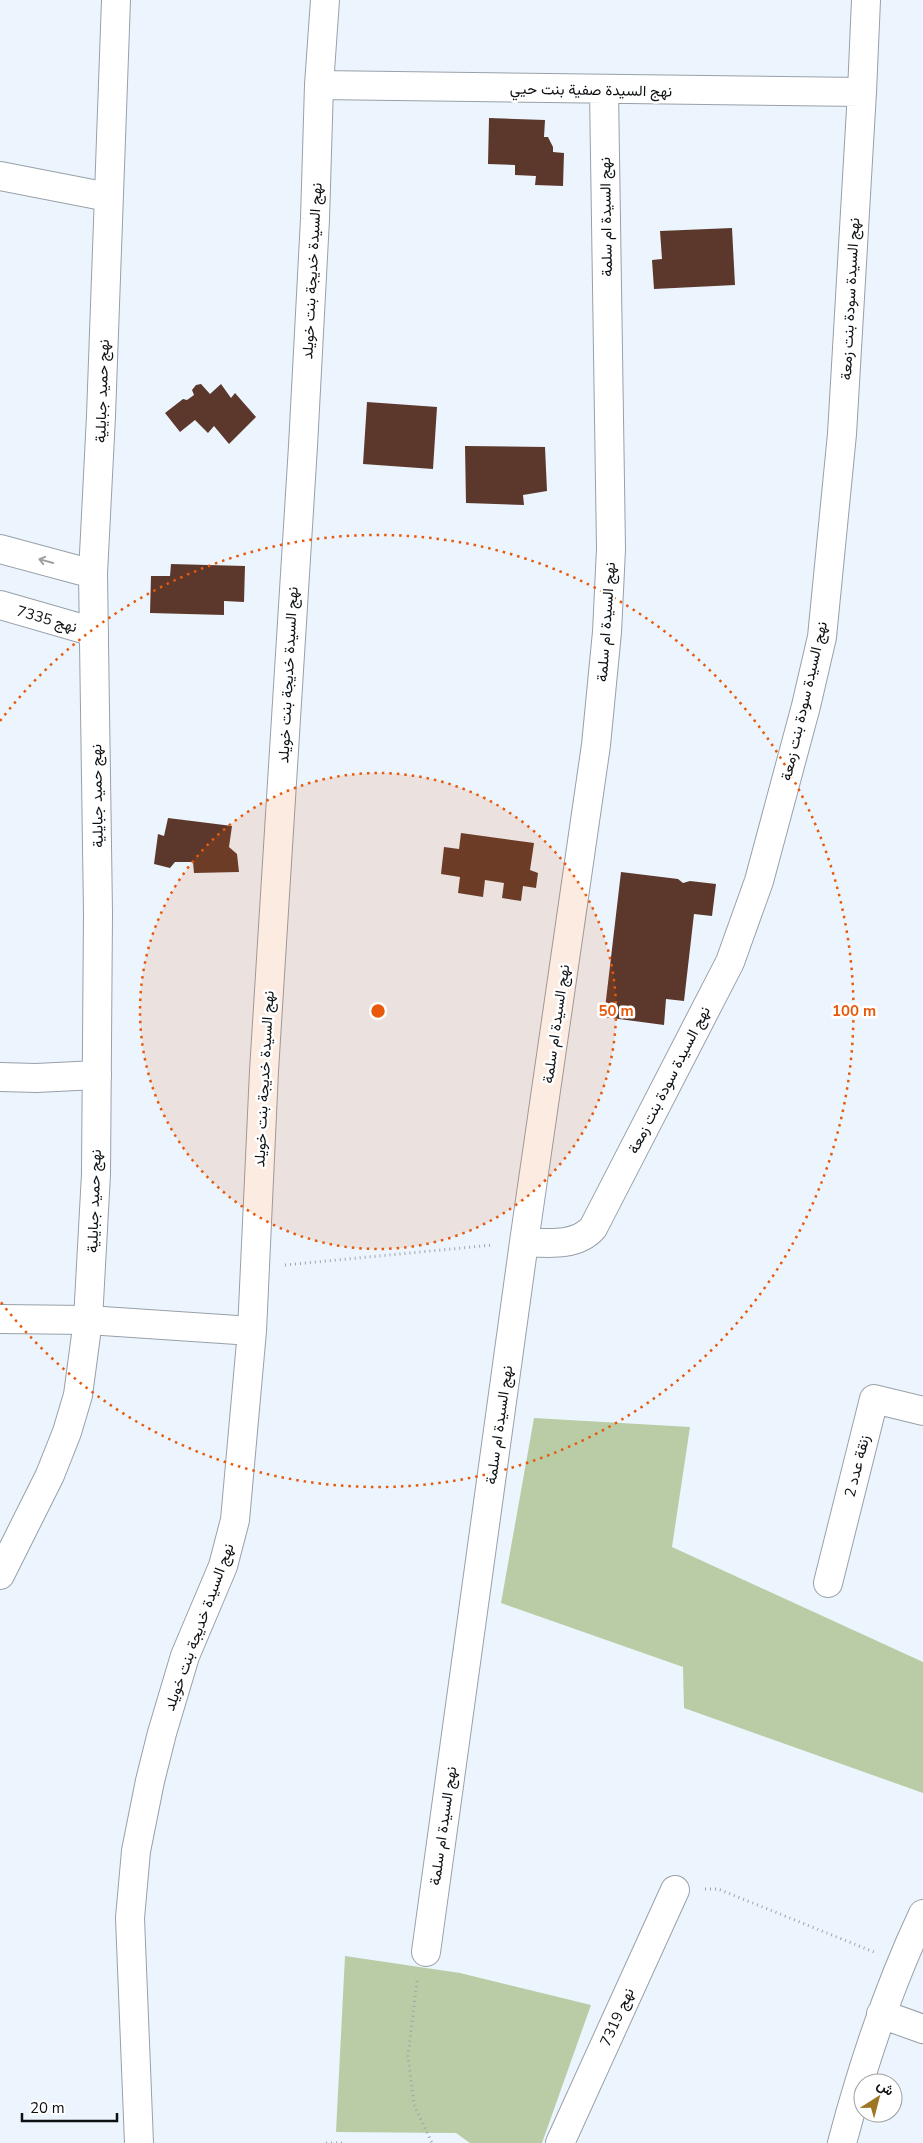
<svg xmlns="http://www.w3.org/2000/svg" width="923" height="2143" font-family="'Nunito Sans',Vazirmatn,sans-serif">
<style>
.green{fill:#bacca6}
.building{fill:#5c382c}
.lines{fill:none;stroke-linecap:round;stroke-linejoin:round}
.street-casing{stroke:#98a0a8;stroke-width:30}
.secondary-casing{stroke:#98a0a8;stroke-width:30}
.path{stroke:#9ea5ab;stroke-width:3;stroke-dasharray:1 4;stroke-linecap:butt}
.street{stroke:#fff;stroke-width:28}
.secondary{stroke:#fff;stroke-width:28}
.oneway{stroke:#9fa0a1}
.ring{fill:none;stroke:#e8590c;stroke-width:2.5;stroke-dasharray:2.5 5}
.labels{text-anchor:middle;stroke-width:5;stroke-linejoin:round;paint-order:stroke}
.street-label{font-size:15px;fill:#0e1113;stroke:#fff}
.centre{fill:#e8590c;stroke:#fff;stroke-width:2.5}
.ring-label{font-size:15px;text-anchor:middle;font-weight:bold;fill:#e8590c;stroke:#fff;stroke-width:5;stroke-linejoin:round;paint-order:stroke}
</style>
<rect width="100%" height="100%" fill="#ecf5fd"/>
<path class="green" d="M534 1418 690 1427 672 1547 923 1662V1793L684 1708 683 1667 501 1603Z
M345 1956 460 1973 591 2005 542 2143H470L456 2133 336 2132Z"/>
<path class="building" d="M489 118 545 120 544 137H548L553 147V152L564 153 563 186 535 185 536 176 515 175V165L488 164Z
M732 228 735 285 654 289 652 260 662 259 660 231Z
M201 384 210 394 221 384 231 398 235 393 256 417 229 444 214 426 208 433 195 420 180 432 165 413 183 399 187 400 194 395 192 390 196 385Z
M367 402 437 407 433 469 363 464Z
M465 446 545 447 547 491 523 495 524 505 466 503Z
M171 564 245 566 244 602 224 601V615L150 613 151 576H170Z
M168 818 232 826 229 847 237 854 239 872 194 873 193 862H175L170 868 154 864 158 834 164 836Z
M461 833 534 843 530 870 538 873 536 888 523 886 521 901 502 898 504 883 485 880 483 897 458 893 460 877 441 874 444 847 459 849Z
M621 872 678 879 683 883 690 881 716 884 712 916 694 914 684 1001 666 999 664 1025 604 1017Z"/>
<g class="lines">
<defs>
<path id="street" d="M319 85 862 92
M0 176 108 197
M0 1077 36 1078 97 1075
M524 1242C547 1243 576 1247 593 1228L730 962 759 881 806 706 822 637 842 434 862 92 866 0
M0 1319 88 1320 252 1331
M828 1583 874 1399 923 1411
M426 1952 524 1242 596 745 607 632 611 549 604 90
M881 2014 923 2029
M139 2143 130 1918 136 1851 150 1781 162 1733 185 1656 223 1566 235 1520 252 1331 264 1071 303 446 315 219 319 85 325 0
M560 2143 675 1890
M842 2143C863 2064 888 1988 923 1914"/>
<path id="secondary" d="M0 549 93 574
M0 605 94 632
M0 1575 50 1475 67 1432 78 1395 88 1320 96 1174 98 913 93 574 101 416 116 0"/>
</defs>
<use href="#street" class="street-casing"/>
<use href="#secondary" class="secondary-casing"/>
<path class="path" d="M285 1265 493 1245
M705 1889H718L874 1952
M417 1981 408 2056 414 2105 432 2143
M326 2143H342"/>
<use href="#street" class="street"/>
<use href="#secondary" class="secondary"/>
</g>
<defs><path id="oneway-shaft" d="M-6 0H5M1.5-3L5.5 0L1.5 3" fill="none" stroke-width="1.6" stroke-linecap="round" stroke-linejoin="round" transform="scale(1.25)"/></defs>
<use class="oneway" href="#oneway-shaft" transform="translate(46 561) rotate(-165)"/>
<circle cx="378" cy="1011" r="238" fill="#e8590c" fill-opacity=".12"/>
<g class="ring">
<circle cx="378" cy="1011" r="238"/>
<path d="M0 721A476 476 0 1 1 0 1301"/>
</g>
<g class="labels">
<g class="street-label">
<text transform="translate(591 90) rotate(1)" y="5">نهج السيدة صفية بنت حيي</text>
<text transform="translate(606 217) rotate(-91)" y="5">نهج السيدة ام سلمة</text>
<text transform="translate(312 271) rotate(-87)" y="5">نهج السيدة خديجة بنت خويلد</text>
<text transform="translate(850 299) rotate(-87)" y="5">نهج السيدة سودة بنت زمعة</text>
<text transform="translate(102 391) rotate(-88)" y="5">نهج حميد جبايلية</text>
<text transform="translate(47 619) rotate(16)" y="5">نهج 7335</text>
<text transform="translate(606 622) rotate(-86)" y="5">نهج السيدة ام سلمة</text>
<text transform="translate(288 675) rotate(-87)" y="5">نهج السيدة خديجة بنت خويلد</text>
<text transform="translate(804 701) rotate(-77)" y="5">نهج السيدة سودة بنت زمعة</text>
<text transform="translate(97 796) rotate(-91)" y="5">نهج حميد جبايلية</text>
<text transform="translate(556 1024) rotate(-82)" y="5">نهج السيدة ام سلمة</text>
<text transform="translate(264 1079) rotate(-87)" y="5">نهج السيدة خديجة بنت خويلد</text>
<text transform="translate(669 1080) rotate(-63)" y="5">نهج السيدة سودة بنت زمعة</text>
<text transform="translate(94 1201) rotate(-88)" y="5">نهج حميد جبايلية</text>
<text transform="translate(499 1425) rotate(-82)" y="5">نهج السيدة ام سلمة</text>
<text transform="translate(857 1466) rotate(-76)" y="5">زنقة عدد 2</text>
<text transform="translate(199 1627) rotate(-70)" y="5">نهج السيدة خديجة بنت خويلد</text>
<text transform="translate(443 1826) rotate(-82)" y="5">نهج السيدة ام سلمة</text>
<text transform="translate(617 2017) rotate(-66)" y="5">نهج 7319</text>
</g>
</g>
<circle cx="378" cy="1011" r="8" class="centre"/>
<g class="ring-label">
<text x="616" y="1016">50 m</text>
<text x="854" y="1016">100 m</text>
</g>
<g transform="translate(878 2098) rotate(36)"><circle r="24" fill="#ffffff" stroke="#9fa0a1"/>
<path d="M0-4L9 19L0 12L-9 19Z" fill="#9d7723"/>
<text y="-8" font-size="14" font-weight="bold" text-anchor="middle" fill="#0e1113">ش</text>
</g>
<path d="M22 2113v8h95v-8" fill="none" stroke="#0e1113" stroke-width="2.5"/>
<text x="30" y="2113" font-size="15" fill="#0e1113" stroke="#ffffff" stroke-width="4" paint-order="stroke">20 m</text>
</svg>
